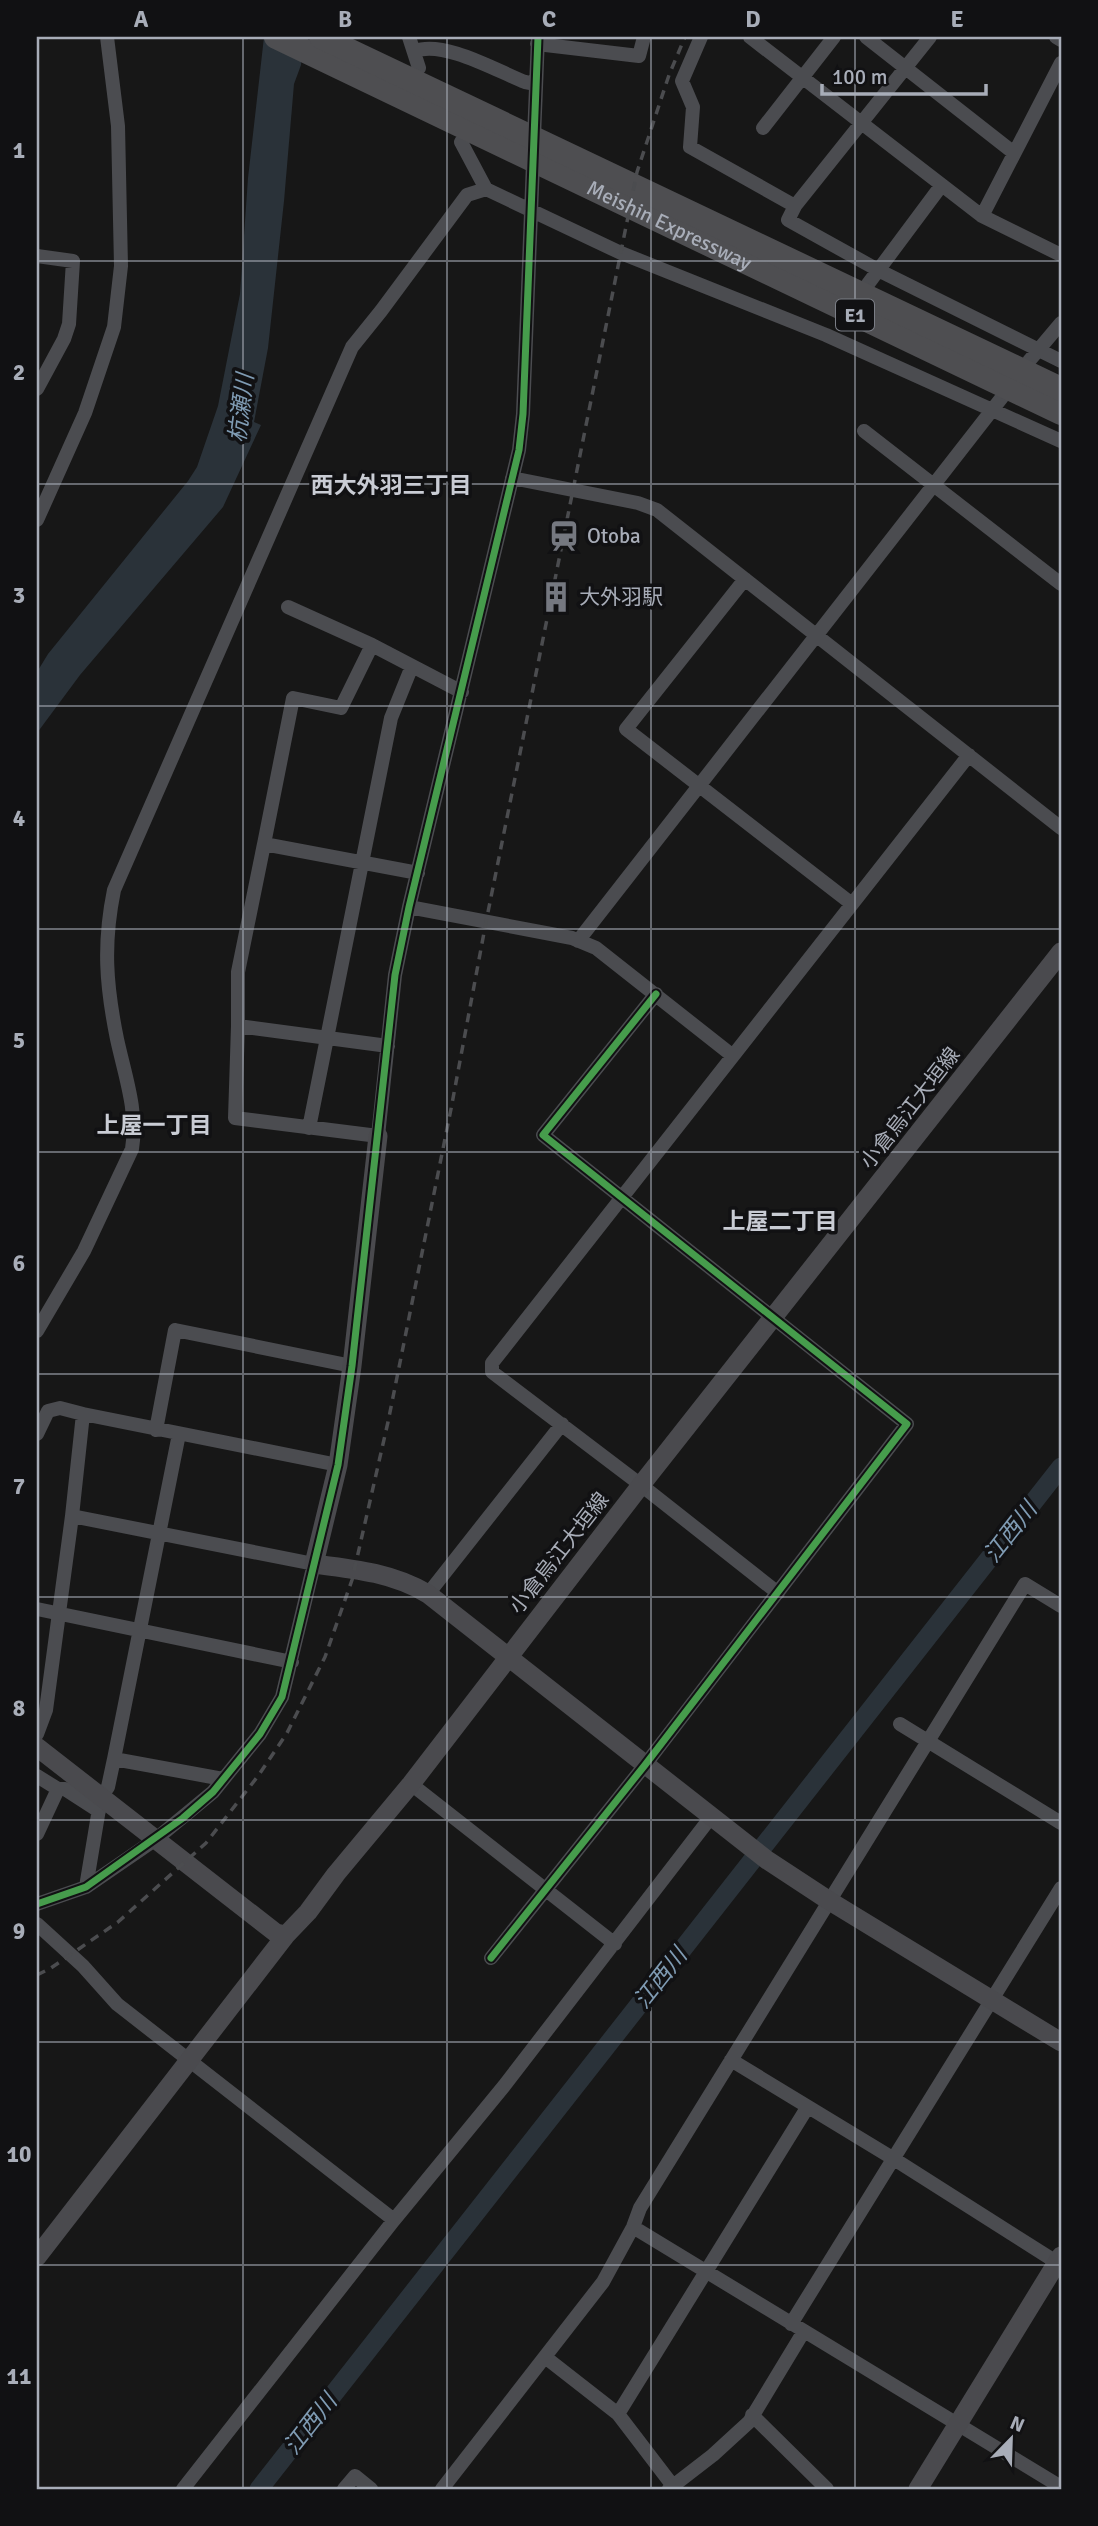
<svg xmlns="http://www.w3.org/2000/svg" width="1098" height="2526" font-family="Signika,'Noto Sans JP',sans-serif">
<style>
.water{fill:#2a3239}
.lines{fill:none;stroke-linecap:round;stroke-linejoin:round}
.river{stroke:#2a3239;stroke-width:19}
.street{stroke:#4b4c50;stroke-width:14}
.secondary{stroke:#4a4a4e;stroke-width:19}
.highway{stroke:#4e4e51;stroke-width:24}
.rail{stroke:#4b4c4f;stroke-width:3.5;stroke-dasharray:9 7;stroke-linecap:butt}
.cycleway-casing{stroke:#111113;stroke-width:11}
.cycleway{stroke:#469c4c;stroke-width:7}
.grid{fill:none;stroke:#a8adb8;stroke-width:2;stroke-opacity:0.55}
.labels{text-anchor:middle;stroke-width:7;stroke-linejoin:round;paint-order:stroke}
.shield{fill:#111113;stroke:#7b7e86;stroke-width:2}
.shield-label{font-size:19px;font-weight:bold;fill:#a8adb8}
.street-label{font-size:21px;fill:#a8adb8;stroke:#111113}
.poi-label{font-size:21px;fill:#a8adb8;stroke:#111113;text-anchor:start}
.water-label{font-size:23px;font-style:italic;fill:#7f9bb3;stroke:#111113}
.neighbourhood-label{font-size:23px;font-weight:bold;fill:#c9ccd4;stroke:#111113}
.neatline{fill:none;stroke:#a8adb8;stroke-width:2.5}
.grid-label{font-size:23px;text-anchor:middle;font-weight:bold;fill:#a8adb8}
</style>
<rect width="100%" height="100%" fill="#171717"/>
<path class="water" d="M264 37H303L301 65 294 84 284 201 268 348 254 422 261 425 223 507 80 675 37 733V672L48 654 188 481 197 467 218 406 240 294 248 178Z"/>
<g class="lines">
<path class="river" d="M259 2489 1061 1467"/>
<path class="street" d="M409 37 419 68
M701 37 682 81 693 107 690 147 795 206
M750 37 982 216 1061 255
M866 37 1014 153
M930 37 795 206 788 220 878 270 1061 361
M1056 37 1061 40
M537 44 639 56 644 37
M415 51C444 40 497 71 525 82L536 84
M763 128 834 37
M461 142 486 189 621 253 826 335 1061 441
M982 216 1061 63
M37 256 73 261 69 324 64 339 37 389
M868 284 941 186
M1029 361 1061 323
M864 431 1061 584
M512 478 638 503 657 510 1061 828
M37 520 85 413 114 327 121 266 118 126 107 37
M745 579 626 729 852 904
M288 607 372 645 462 692
M372 645 341 708 293 698 264 844 418 873
M409 907 572 938 596 948 733 1056
M578 941 1003 396
M238 1026V972L264 844
M388 1046 238 1026 235 1118 378 1136 395 975 409 907 519 450 523 414 538 37
M309 1128 391 718 412 666
M37 1331 84 1251 132 1149C138 1111 125 1076 117 1039 106 985 103 944 114 890L352 347 381 311 467 195 486 189
M156 1430 175 1330 352 1366
M37 1434 48 1411 60 1408 83 1414
M778 1593 641 1485 492 1372V1363L969 755
M428 1594 562 1424
M37 1609 292 1662
M900 1724 1061 1823
M37 1734 46 1710 72 1516 83 1414 338 1465
M114 1759 179 1434
M37 1776 58 1789H65L99 1811
M411 1784 615 1944
M37 1834 58 1789
M86 1887 101 1797 108 1787 114 1759 223 1779
M37 1904 86 1887 156 1839 213 1792 260 1734 282 1697 314 1564 72 1516
M37 1924 83 1966 117 2004 394 2220
M491 1958 645 1765 907 1424 543 1135 656 994
M731 2060 894 2159 1061 2265
M633 2227 1061 2487 1059 2489
M791 2324 1061 1888
M545 2357 618 2414 673 2486
M618 2414 807 2108
M752 2415 827 2489
M183 2489 394 2220 504 2086 711 1817
M344 2489 355 2476 371 2489
M442 2489 603 2282 633 2227 640 2208 1025 1584 1061 1606
M669 2489 713 2455 749 2422 804 2331"/>
<path class="secondary" d="M378 1136 352 1366 338 1465 314 1564C354 1569 393 1573 428 1594L767 1860 828 1900 1061 2042
M37 1747 276 1933 286 1935
M37 2257 286 1935 308 1912 336 1874 411 1784 641 1485 1061 952
M918 2489 1061 2256"/>
<g class="highway">
<path id="s1" d="M276 37 1061 413"/>
<path d="M321 37 1061 389"/>
</g>
<path class="rail" d="M37 1975 51 1968 118 1922 206 1843 258 1776 287 1733 325 1657 352 1580 388 1422 451 1109 486 922 637 172 669 75 685 37"/>
<defs>
<path id="cycleway" d="M37 1904 86 1887 183 1818 213 1792 260 1734 282 1697 338 1465 352 1366 395 975 409 907 519 450 523 414 538 37
M491 1958 645 1765 907 1424 543 1135 656 994"/>
</defs>
<use href="#cycleway" class="cycleway-casing"/>
<use href="#cycleway" class="cycleway"/>
</g>
<path class="grid" d="M243 37V2489M447 37V2489M651 37V2489M855 37V2489M37 261H1061M37 484H1061M37 706H1061M37 929H1061M37 1152H1061M37 1374H1061M37 1597H1061M37 1820H1061M37 2042H1061M37 2265H1061"/>
<defs>
<symbol id="station-bare" viewBox="-9 -9 18 18"><path d="M-3-6H3Q5-6 5-4V2Q5 4 3 4L4.5 6H3L1.5 4h-3L-3 6H-4.5L-3 4Q-5 4-5 2V-4Q-5-6-3-6ZM-3.5-4v3h7v-3ZM-3.5 1v1.5H-2V1ZM2 1v1.5H3.5V1Z" fill="#757880" stroke="#111113" stroke-width="2.5" paint-order="stroke"/></symbol>
<symbol id="building-bare" viewBox="-9 -9 18 18"><path d="M-4-6H4V6H1V3H-1V6H-4ZM-2.5-4.3h1.7v1.8h-1.7ZM.8-4.3h1.7v1.8H.8ZM-2.5-1h1.7V.8h-1.7ZM.8-1h1.7V.8H.8Z" fill="#757880" stroke="#111113" stroke-width="2.5" paint-order="stroke"/></symbol>
</defs>
<g fill-rule="evenodd">
<use href="#station-bare" x="542" y="514" width="44" height="44"/>
<use href="#building-bare" x="534" y="575" width="44" height="44"/>
</g>
<g class="labels">
<rect class="shield" x="836" y="299.5" width="38" height="31" rx="5"/>
<g class="shield-label">
<text x="855" y="322">E1</text>
</g>
<g class="street-label">
<text dy="7" stroke="none"><textPath href="#s1" startOffset="436">Meishin Expressway</textPath></text>
<text transform="translate(910 1108) rotate(-52)" y="7">小倉烏江大垣線</text>
<text transform="translate(559 1553) rotate(-52)" y="7">小倉烏江大垣線</text>
</g>
<g class="poi-label">
<text x="587" y="543">Otoba</text>
<text x="579" y="604">大外羽駅</text>
</g>
<g class="water-label">
<text transform="translate(241 408) rotate(-83)" y="8">杭瀬川</text>
<text transform="translate(1010 1532) rotate(-52)" y="8">江西川</text>
<text transform="translate(660 1978) rotate(-52)" y="8">江西川</text>
<text transform="translate(310 2424) rotate(-52)" y="8">江西川</text>
</g>
<g class="neighbourhood-label">
<text x="391" y="493">西大外羽三丁目</text>
<text x="154" y="1133">上屋一丁目</text>
<text x="780" y="1229">上屋二丁目</text>
</g>
</g>
<rect width="1098" height="2526" fill="none" stroke="#111113" stroke-width="77"/>
<g transform="translate(1011 2439) rotate(23)" stroke="#111113" stroke-width="5" paint-order="stroke">
<path d="M0-5L12 26L0 18L-12 26Z" fill="#a8adb8"/>
<text y="-10" font-size="19" font-weight="bold" text-anchor="middle" fill="#a8adb8">N</text>
</g>
<path d="M822 84v10h164v-10" fill="none" stroke="#a8adb8" stroke-width="3.5"/>
<text x="832" y="84" font-size="21" fill="#a8adb8" stroke="#111113" stroke-width="5" paint-order="stroke">100 m</text>
<rect x="38" y="38" width="1022" height="2450" class="neatline"/>
<g class="grid-label">
<text x="141" y="27">A</text>
<text x="345" y="27">B</text>
<text x="549" y="27">C</text>
<text x="753" y="27">D</text>
<text x="957" y="27">E</text>
<text x="19" y="158">1</text>
<text x="19" y="380">2</text>
<text x="19" y="603">3</text>
<text x="19" y="826">4</text>
<text x="19" y="1048">5</text>
<text x="19" y="1271">6</text>
<text x="19" y="1494">7</text>
<text x="19" y="1716">8</text>
<text x="19" y="1939">9</text>
<text x="19" y="2162">10</text>
<text x="19" y="2384">11</text>
</g>
</svg>
